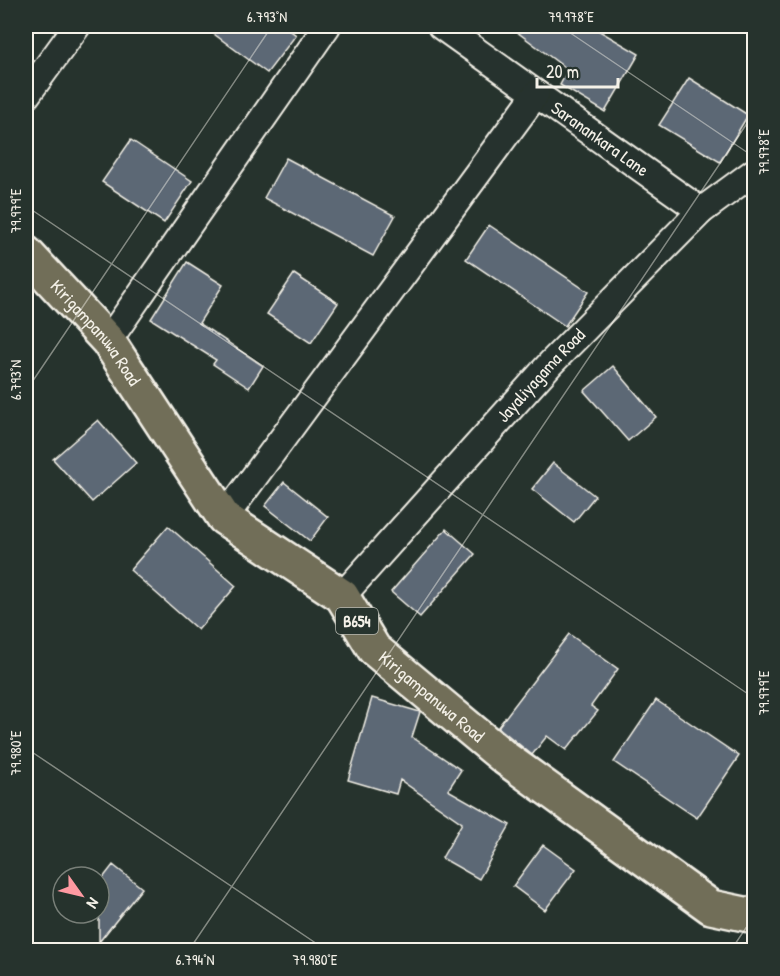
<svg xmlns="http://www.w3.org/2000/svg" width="780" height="976" font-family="'Patrick Hand',sans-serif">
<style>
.building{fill:#5c6875;stroke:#f4f1e8;stroke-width:1.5}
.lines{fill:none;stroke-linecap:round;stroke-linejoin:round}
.minor-casing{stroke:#f4f1e8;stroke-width:30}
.primary-casing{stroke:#f4f1e8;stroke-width:38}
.minor{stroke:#26332d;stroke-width:26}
.primary{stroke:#716e59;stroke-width:33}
.ticks{fill:none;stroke:#f4f1e8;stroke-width:1.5;stroke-opacity:0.45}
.labels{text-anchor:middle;stroke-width:6;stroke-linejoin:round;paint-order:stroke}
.shield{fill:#26332d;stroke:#b6b8b0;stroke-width:1.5}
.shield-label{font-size:16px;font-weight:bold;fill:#f4f1e8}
.street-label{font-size:18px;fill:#f4f1e8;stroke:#26332d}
.neatline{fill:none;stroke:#f4f1e8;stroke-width:2}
.ticks-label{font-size:15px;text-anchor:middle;fill:#f4f1e8}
</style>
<rect width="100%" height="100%" fill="#26332d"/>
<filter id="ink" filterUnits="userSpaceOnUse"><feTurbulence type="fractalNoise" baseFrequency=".0167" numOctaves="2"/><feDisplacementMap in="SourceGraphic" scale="12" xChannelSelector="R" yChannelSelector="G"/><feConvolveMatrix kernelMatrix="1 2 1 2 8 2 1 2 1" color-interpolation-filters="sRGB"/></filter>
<g filter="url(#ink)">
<path class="building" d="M203 26H284L296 35 267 73Z
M509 26H591L639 54 605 112 560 85 568 70Z
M689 78 748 115 720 162 659 125Z
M131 140 192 181 164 223 102 182Z
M286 158 395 216 373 256 264 198Z
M489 225 588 292 565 326 466 259Z
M187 262 223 285 199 323 263 366 249 388 213 364 216 360 151 319Z
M294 274 338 303 311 343 267 314Z
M613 366 656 417 628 441 584 391Z
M98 420 136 463 92 502 53 459Z
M553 463 595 496 574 522 532 489Z
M284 482 328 517 310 541 265 506Z
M168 526 236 586 198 630 130 570Z
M446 529 475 554 420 617 391 592Z
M569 634 618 669 591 706 598 711 566 750 547 736 532 755 498 727Z
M372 698 420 712 412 737 461 770 448 790 510 825 479 879 442 858 462 823 400 780 396 794 348 780Z
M656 700 739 756 697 818 614 762Z
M543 845 576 869 545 910 513 886Z
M113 865 142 888 99 942V883Z"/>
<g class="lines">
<defs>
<g id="minor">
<path id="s1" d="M441 26 701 211"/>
<path d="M26 96 77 26"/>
<path d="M108 341 327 26"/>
<path d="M224 518 536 94"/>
<path id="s2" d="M342 596 551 363 701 211 754 172"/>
</g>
<g id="primary">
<path id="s3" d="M26 253 108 341 224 518 342 596 374 649 505 758 711 907 754 916"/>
</g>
</defs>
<use href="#minor" class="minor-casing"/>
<use href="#primary" class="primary-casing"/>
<use href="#minor" class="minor"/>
<use href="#primary" class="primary"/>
</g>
</g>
<path class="ticks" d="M560 26 754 157M26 206 754 698M26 391 272 26M26 748 326 950M189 950 754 113M731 950 754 916"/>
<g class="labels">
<rect class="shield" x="336" y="608" width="42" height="26" rx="4.5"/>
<g class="shield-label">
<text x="357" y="627">B654</text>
</g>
<g class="street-label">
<text dy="6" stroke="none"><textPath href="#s1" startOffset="195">Saranankara Lane</textPath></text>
<text dy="6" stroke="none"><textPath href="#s3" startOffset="106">Kirigampanuwa Road</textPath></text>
<text dy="6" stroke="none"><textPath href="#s2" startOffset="297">Jayaliyagama Road</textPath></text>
<text dy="6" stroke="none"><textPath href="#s3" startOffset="610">Kirigampanuwa Road</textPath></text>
</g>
</g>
<rect width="780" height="976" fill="none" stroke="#26332d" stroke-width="66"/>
<g transform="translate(81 895) rotate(124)"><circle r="28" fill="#26332d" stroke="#787f78" stroke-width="1.5"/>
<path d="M0-4.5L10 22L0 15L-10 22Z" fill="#ff9aa2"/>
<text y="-9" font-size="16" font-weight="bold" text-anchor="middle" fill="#f4f1e8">N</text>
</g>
<path d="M537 78v9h81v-9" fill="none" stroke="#f4f1e8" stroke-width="3"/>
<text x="546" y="78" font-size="18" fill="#f4f1e8" stroke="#26332d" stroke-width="4.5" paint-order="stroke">20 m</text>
<rect x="33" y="33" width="714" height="910" class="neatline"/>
<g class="ticks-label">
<text x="267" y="22">6.793°N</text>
<text x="571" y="22">79.978°E</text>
<text transform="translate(764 152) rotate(-90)" y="5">79.978°E</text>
<text transform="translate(16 211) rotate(-90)" y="5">79.979°E</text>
<text transform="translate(16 380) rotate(-90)" y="5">6.793°N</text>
<text transform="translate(764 693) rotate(-90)" y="5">79.979°E</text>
<text transform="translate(16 753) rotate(-90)" y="5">79.980°E</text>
<text x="195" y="965">6.794°N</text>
<text x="315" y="965">79.980°E</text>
</g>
</svg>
